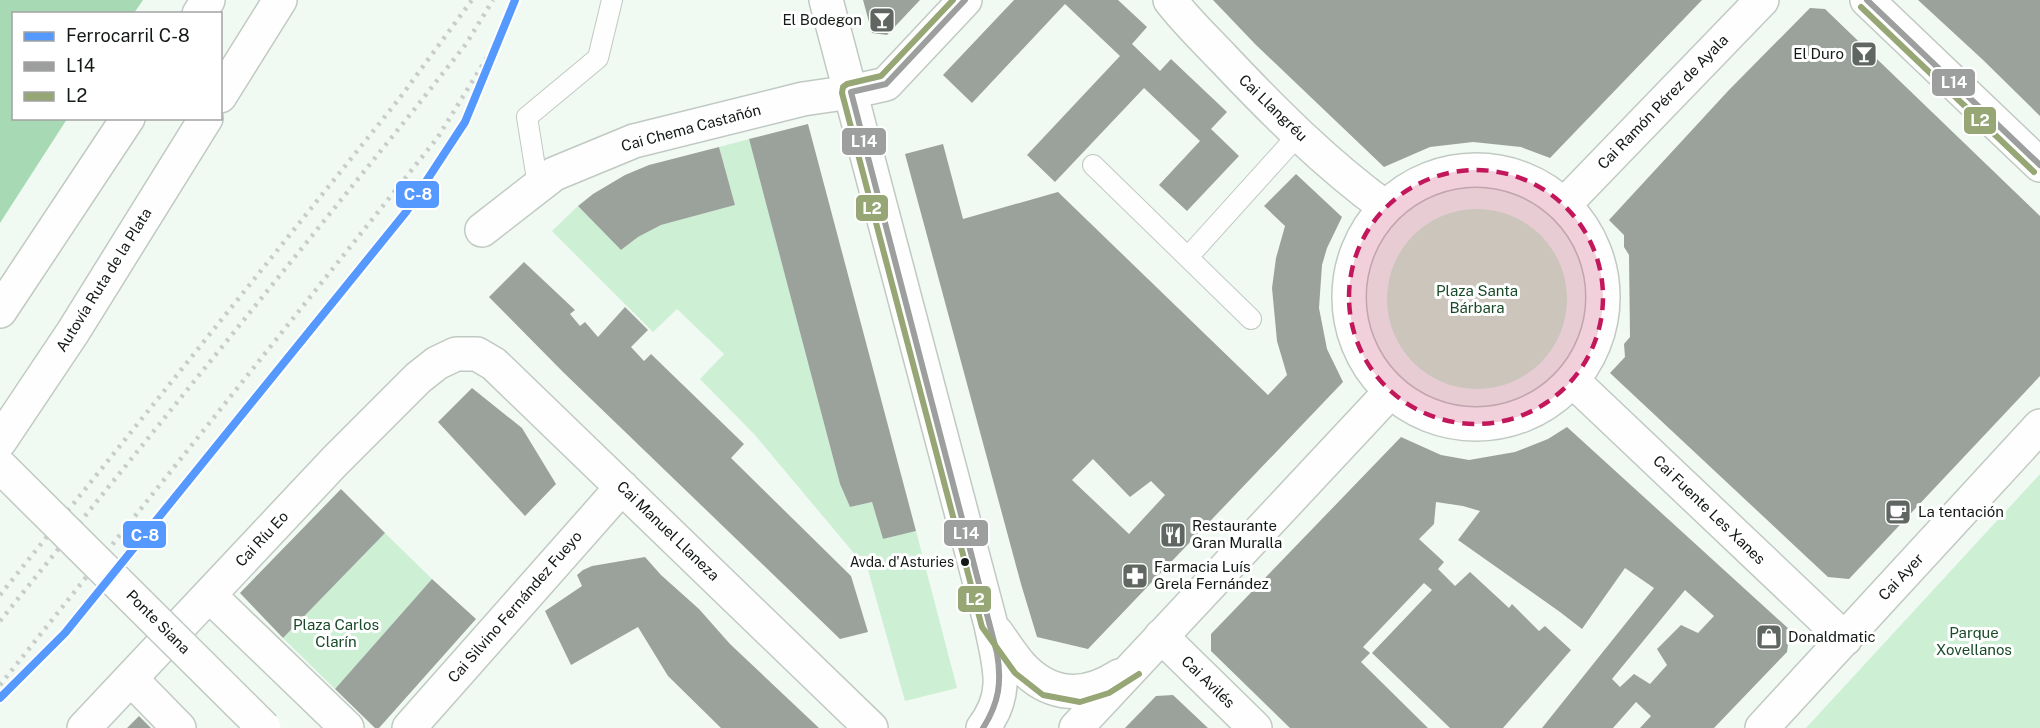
<svg xmlns="http://www.w3.org/2000/svg" width="2040" height="728" font-family="'Public Sans',sans-serif">
<style>
.green{fill:#cdf0d5}
.water{fill:#a7d9b4}
.building{fill:#9ba29c;fill-rule:evenodd}
.lines{fill:none;stroke-linecap:round;stroke-linejoin:round}
.lane-casing{stroke:#c1c9c3;stroke-width:22}
.street-casing{stroke:#c1c9c3;stroke-width:36}
.highway-casing{stroke:#c1c9c3;stroke-width:36}
.lane{stroke:#fdfefd;stroke-width:20}
.street{stroke:#fdfefd;stroke-width:33}
.highway{stroke:#fdfefd;stroke-width:33}
.rail{stroke:#c9ccca;stroke-width:4.5;stroke-dasharray:3 6;stroke-linecap:butt}
.street-bridge-casing{stroke:#c1c9c3;stroke-width:36;stroke-linecap:butt}
.street-bridge{stroke:#fdfefd;stroke-width:33}
.bus-1-casing{stroke:#fff;stroke-width:10}
.bus-2-casing{stroke:#fff;stroke-width:10}
.bus-1{stroke:#9d9f9e;stroke-width:6}
.bus-2{stroke:#97a675;stroke-width:6}
.rail-1-casing{stroke:#fff;stroke-width:12}
.rail-1{stroke:#59f;stroke-width:8}
.marked{fill:#c2185b;fill-opacity:0.2;stroke:#c2185b;stroke-width:4.5;stroke-dasharray:12 8;stroke-linejoin:round}
.bus-dot{fill:#131914;stroke:#fff;stroke-width:2}
.labels{text-anchor:middle;stroke-width:6;stroke-linejoin:round;paint-order:stroke}
.bus-label{font-size:14px;fill:#131914;stroke:#fff;text-anchor:end}
.poi-label{font-size:15px;fill:#131914;stroke:#fff;text-anchor:start}
.street-label{font-size:15px;fill:#131914;stroke:#fff}
.park-label{font-size:15px;fill:#194a29;stroke:#fff}
.line-badge{stroke:#fff;stroke-width:2}
.badge-label{font-size:16px;text-anchor:middle;font-weight:bold;fill:#fff}
</style>
<rect width="100%" height="100%" fill="#f0f9f2"/>
<path class="green" d="M749 139 840 484 850 507 872 502 883 539 916 531 957 688 905 701 868 570 754 434 700 379 724 354 677 309 653 332 552 231 578 206 621 250 638 237 661 225 735 205 719 147Z
M1387 299a90 90 0 1 1 180 0a90 90 0 1 1-180 0Z
M2040 474V728H1806Z
M385 533 432 579 335 689 283 638Z"/>
<path class="water" d="M0 0H143L134 13 14 14V118L67 119 0 223Z"/>
<path class="building" d="M863 0H920L887 35 872 33Z
M1014 0H1118L1147 27 1132 44 1160 71 1171 59 1227 112 1211 129 1239 156 1187 211 1159 185 1200 141 1144 88 1055 182 1027 155 1120 56 1065 4 972 103 943 75Z
M1213 0H1702L1550 158 1521 147 1473 142 1430 147 1384 167 1256 45Z
M1918 0H2040V116L1982 59Z
M1810 8 1825 9 2040 216V376L1849 579 1828 577 1610 373 1625 357 1624 344 1630 337 1629 255 1624 247V235L1609 220 1728 91Z
M808 124 916 531 883 539 872 502 850 507 840 484 749 139Z
M943 144 963 219 1058 192 1268 395 1287 375 1277 341 1272 288 1276 258 1285 226 1264 206 1296 174 1342 217 1327 248 1322 265 1319 308 1327 349 1343 382 1088 649 1037 637 1021 584 905 154ZM1093 459 1130 497 1151 481 1165 495 1129 534 1072 480Z
M719 147 735 205 661 225 638 237 621 250 578 206 593 194 625 175 649 165Z
M524 262 575 310 570 314 580 326 585 322 598 337 625 307 648 330 631 347 644 361 651 354 744 444 731 458 851 576 868 632 840 639 563 372 489 297Z
M472 388 522 428 556 484 525 516 438 422Z
M1567 427 1790 630 1787 652 1714 728H1640L1651 716 1636 702 1613 728H1542L1654 588 1625 568 1582 629 1560 612 1458 540 1480 511 1463 506 1436 502 1434 524 1419 539 1444 562 1438 569 1455 586 1470 572 1509 608 1512 604 1539 631 1545 626 1571 650 1503 728H1450L1372 653 1432 590 1424 583 1363 647 1370 653 1361 662 1428 728H1290L1211 651V634L1401 437 1441 455 1469 460 1515 452 1548 439ZM1685 590 1714 616 1698 633 1681 625 1657 649 1667 665 1650 684 1634 674 1620 687 1612 679Z
M341 489 385 533 283 638 240 593Z
M645 557 661 575 699 609 730 644 819 728H721L668 676 638 627 571 665 545 611 582 586 577 575 583 570 592 566Z
M432 579 476 619 379 728H375L335 689Z
M1173 695 1208 728H1125L1156 696Z
M139 716 151 728H127Z"/>
<g class="lines">
<defs>
<path id="lane" d="M1093 165 1251 319
M538 186 527 117 598 58 612 0
M1188 257 1299 134"/>
<path id="street" d="M826 0 991 625C999 665 1010 693 983 728
M1170 0C1186 21 1205 39 1223 58 1273 111 1326 164 1385 207
M1867 0 2040 165
M1349 297a127 127 0 1 1 254 0a127 127 0 1 1-254 0Z
M1564 205 1762 0
M482 230 554 174 634 141 803 99 851 92 886 84 965 0
M1573 381 1845 639
M209 595 347 728
M996 632C1004 643 1012 656 1021 666 1051 698 1085 698 1119 676
M1161 636 1255 728
M131 679 179 728
M84 728 335 461 418 378 437 363 456 354H477L494 364 871 728
M409 728 622 487
M1076 728 1390 392
M1762 728 2040 426"/>
<path id="highway" d="M199 14 208 0
M220 96 280 0
M0 311 128 118
M0 441 73 332 206 118"/>
</defs>
<use href="#lane" class="lane-casing"/>
<use href="#street" class="street-casing"/>
<use href="#highway" class="highway-casing"/>
<use href="#lane" class="lane"/>
<use href="#street" class="street"/>
<use href="#highway" class="highway"/>
<path class="rail" d="M0 595 399 99 472 0
M0 621 413 111 466 44 493 0
M0 685 438 137 507 25"/>
<defs>
<path id="street-bridge" d="M0 466 264 728"/>
</defs>
<use href="#street-bridge" class="street-bridge-casing"/>
<use href="#street-bridge" class="street-bridge"/>
<defs>
<path id="bus-1" d="M965 0 886 84 851 92 997 653C1002 682 999 703 983 728
M1867 0 2040 165"/>
<path id="bus-2" d="M953 0 881 76 847 84 843 87 842 93 982 627 1015 673 1043 695 1080 702 1109 693 1139 674
M1861 7 2034 172"/>
</defs>
<use href="#bus-1" class="bus-1-casing"/>
<use href="#bus-2" class="bus-2-casing"/>
<use href="#bus-1" class="bus-1"/>
<use href="#bus-2" class="bus-2"/>
<defs>
<path id="rail-1" d="M0 698 65 633 406 212 465 122 515 0"/>
</defs>
<use href="#rail-1" class="rail-1-casing"/>
<use href="#rail-1" class="rail-1"/>
</g>
<path class="marked" d="M1349 297a127 127 0 1 1 254 0a127 127 0 1 1-254 0Z"/>
<defs>
<symbol id="bar-square" viewBox="-11 -11 22 22"><rect x="-9" y="-9" width="18" height="18" rx="4" fill="#606762" stroke="#fff"/><path d="M-6-5H6L.8 .8V4.5H3.5V6h-7V4.5H-.8V.8Z" fill="#fff"/></symbol>
<symbol id="cafe-square" viewBox="-11 -11 22 22"><rect x="-9" y="-9" width="18" height="18" rx="4" fill="#606762" stroke="#fff"/><path d="M-5.5-4.5H6V0H3Q3 3.5 0 3.5H-2.5Q-5.5 3.5-5.5 0ZM3-3.2v2h1.7v-2ZM-6 4.5H4V6H-6Z" fill="#fff"/></symbol>
<symbol id="restaurant-square" viewBox="-11 -11 22 22"><rect x="-9" y="-9" width="18" height="18" rx="4" fill="#606762" stroke="#fff"/><path d="M-5-6h1v4h1v-4h1v4h1v-4h1v5L-1.5 .5V6h-2V.5L-5-1ZM5-6V6H3V1.5H1.5Q1.5-4 5-6Z" fill="#fff"/></symbol>
<symbol id="pharmacy-square" viewBox="-11 -11 22 22"><rect x="-9" y="-9" width="18" height="18" rx="4" fill="#606762" stroke="#fff"/><path d="M-2-6h4v4h4v4h-4v4h-4v-4h-4v-4h4Z" fill="#fff"/></symbol>
<symbol id="shop-square" viewBox="-11 -11 22 22"><rect x="-9" y="-9" width="18" height="18" rx="4" fill="#606762" stroke="#fff"/><path d="M-5-2.5h2.3a2.7 3.5 0 0 1 5.4 0H5L5.5 6h-11ZM-1.5-2.5h3a1.5 2.3 0 0 0-3 0Z" fill="#fff"/></symbol>
</defs>
<g fill-rule="evenodd">
<use href="#bar-square" x="867" y="5" width="30" height="30"/>
<use href="#bar-square" x="1849" y="39" width="30" height="30"/>
<use href="#cafe-square" x="1883" y="497" width="30" height="30"/>
<use href="#restaurant-square" x="1158" y="520" width="30" height="30"/>
<use href="#pharmacy-square" x="1120" y="561" width="30" height="30"/>
<use href="#shop-square" x="1754" y="622" width="30" height="30"/>
</g>
<circle class="bus-dot" cx="965" cy="562" r="5"/>
<g class="labels">
<g class="bus-label">
<text x="954" y="567">Avda. d'Asturies</text>
</g>
<g class="poi-label">
<text x="862" y="25" text-anchor="end">El Bodegon</text>
<text x="1844" y="59" text-anchor="end">El Duro</text>
<text x="1918" y="517">La tentación</text>
<text x="1192" y="531">Restaurante<tspan x="1192" dy="17">Gran Muralla</tspan></text>
<text x="1154" y="572">Farmacia Luís<tspan x="1154" dy="17">Grela Fernández</tspan></text>
<text x="1788" y="642">Donaldmatic</text>
</g>
<g class="street-label">
<text transform="translate(1663 102) rotate(-46)" y="5">Cai Ramón Pérez de Ayala</text>
<text transform="translate(1273 108) rotate(44)" y="5">Cai Llangréu</text>
<text transform="translate(691 128) rotate(-15)" y="5">Cai Chema Castañón</text>
<text transform="translate(104 280) rotate(-58)" y="5">Autovía Ruta de la Plata</text>
<text transform="translate(1709 510) rotate(44)" y="5">Cai Fuente Les Xanes</text>
<text transform="translate(668 531) rotate(44)" y="5">Cai Manuel Llaneza</text>
<text transform="translate(262 539) rotate(-47)" y="5">Cai Ríu Eo</text>
<text transform="translate(1901 577) rotate(-47)" y="5">Cai Ayer</text>
<text transform="translate(515 607) rotate(-49)" y="5">Cai Silvino Fernández Fueyo</text>
<text transform="translate(158 622) rotate(45)" y="5">Ponte Siana</text>
<text transform="translate(1208 682) rotate(44)" y="5">Cai Avilés</text>
</g>
<g class="park-label">
<text x="1477" y="296">Plaza Santa<tspan x="1477" dy="17">Bárbara</tspan></text>
<text x="336" y="630">Plaza Carlos<tspan x="336" dy="17">Clarín</tspan></text>
<text x="1974" y="638">Parque<tspan x="1974" dy="17">Xovellanos</tspan></text>
</g>
</g>
<g class="line-badge">
<rect x="1931" y="68" width="45" height="29" rx="6" fill="#9d9f9e"/>
<rect x="1963" y="106" width="34" height="29" rx="6" fill="#97a675"/>
<rect x="841" y="127" width="46" height="29" rx="6" fill="#9d9f9e"/>
<rect x="395" y="180" width="45" height="29" rx="6" fill="#59f"/>
<rect x="855" y="194" width="34" height="28" rx="6" fill="#97a675"/>
<rect x="943" y="519" width="46" height="28" rx="6" fill="#9d9f9e"/>
<rect x="122" y="520" width="45" height="29" rx="6" fill="#59f"/>
<rect x="957" y="585" width="35" height="28" rx="6" fill="#97a675"/>
</g>
<g class="badge-label">
<text x="1954" y="88">L14</text>
<text x="1980" y="126">L2</text>
<text x="864" y="147">L14</text>
<text x="418" y="200">C-8</text>
<text x="872" y="214">L2</text>
<text x="966" y="539">L14</text>
<text x="145" y="541">C-8</text>
<text x="975" y="605">L2</text>
</g>
<rect x="12" y="12" width="210" height="108" fill="#ffffff" stroke="#a1a3a1" stroke-width="1.5"/>
<rect x="24" y="32" width="30" height="9" fill="#5599ff" stroke="#a1a3a1" stroke-width="1.5"/>
<text x="66" y="42" font-size="18" fill="#131914">Ferrocarril C-8</text>
<rect x="24" y="62" width="30" height="9" fill="#9d9f9e" stroke="#a1a3a1" stroke-width="1.5"/>
<text x="66" y="72" font-size="18" fill="#131914">L14</text>
<rect x="24" y="92" width="30" height="9" fill="#97a675" stroke="#a1a3a1" stroke-width="1.5"/>
<text x="66" y="102" font-size="18" fill="#131914">L2</text>
</svg>
